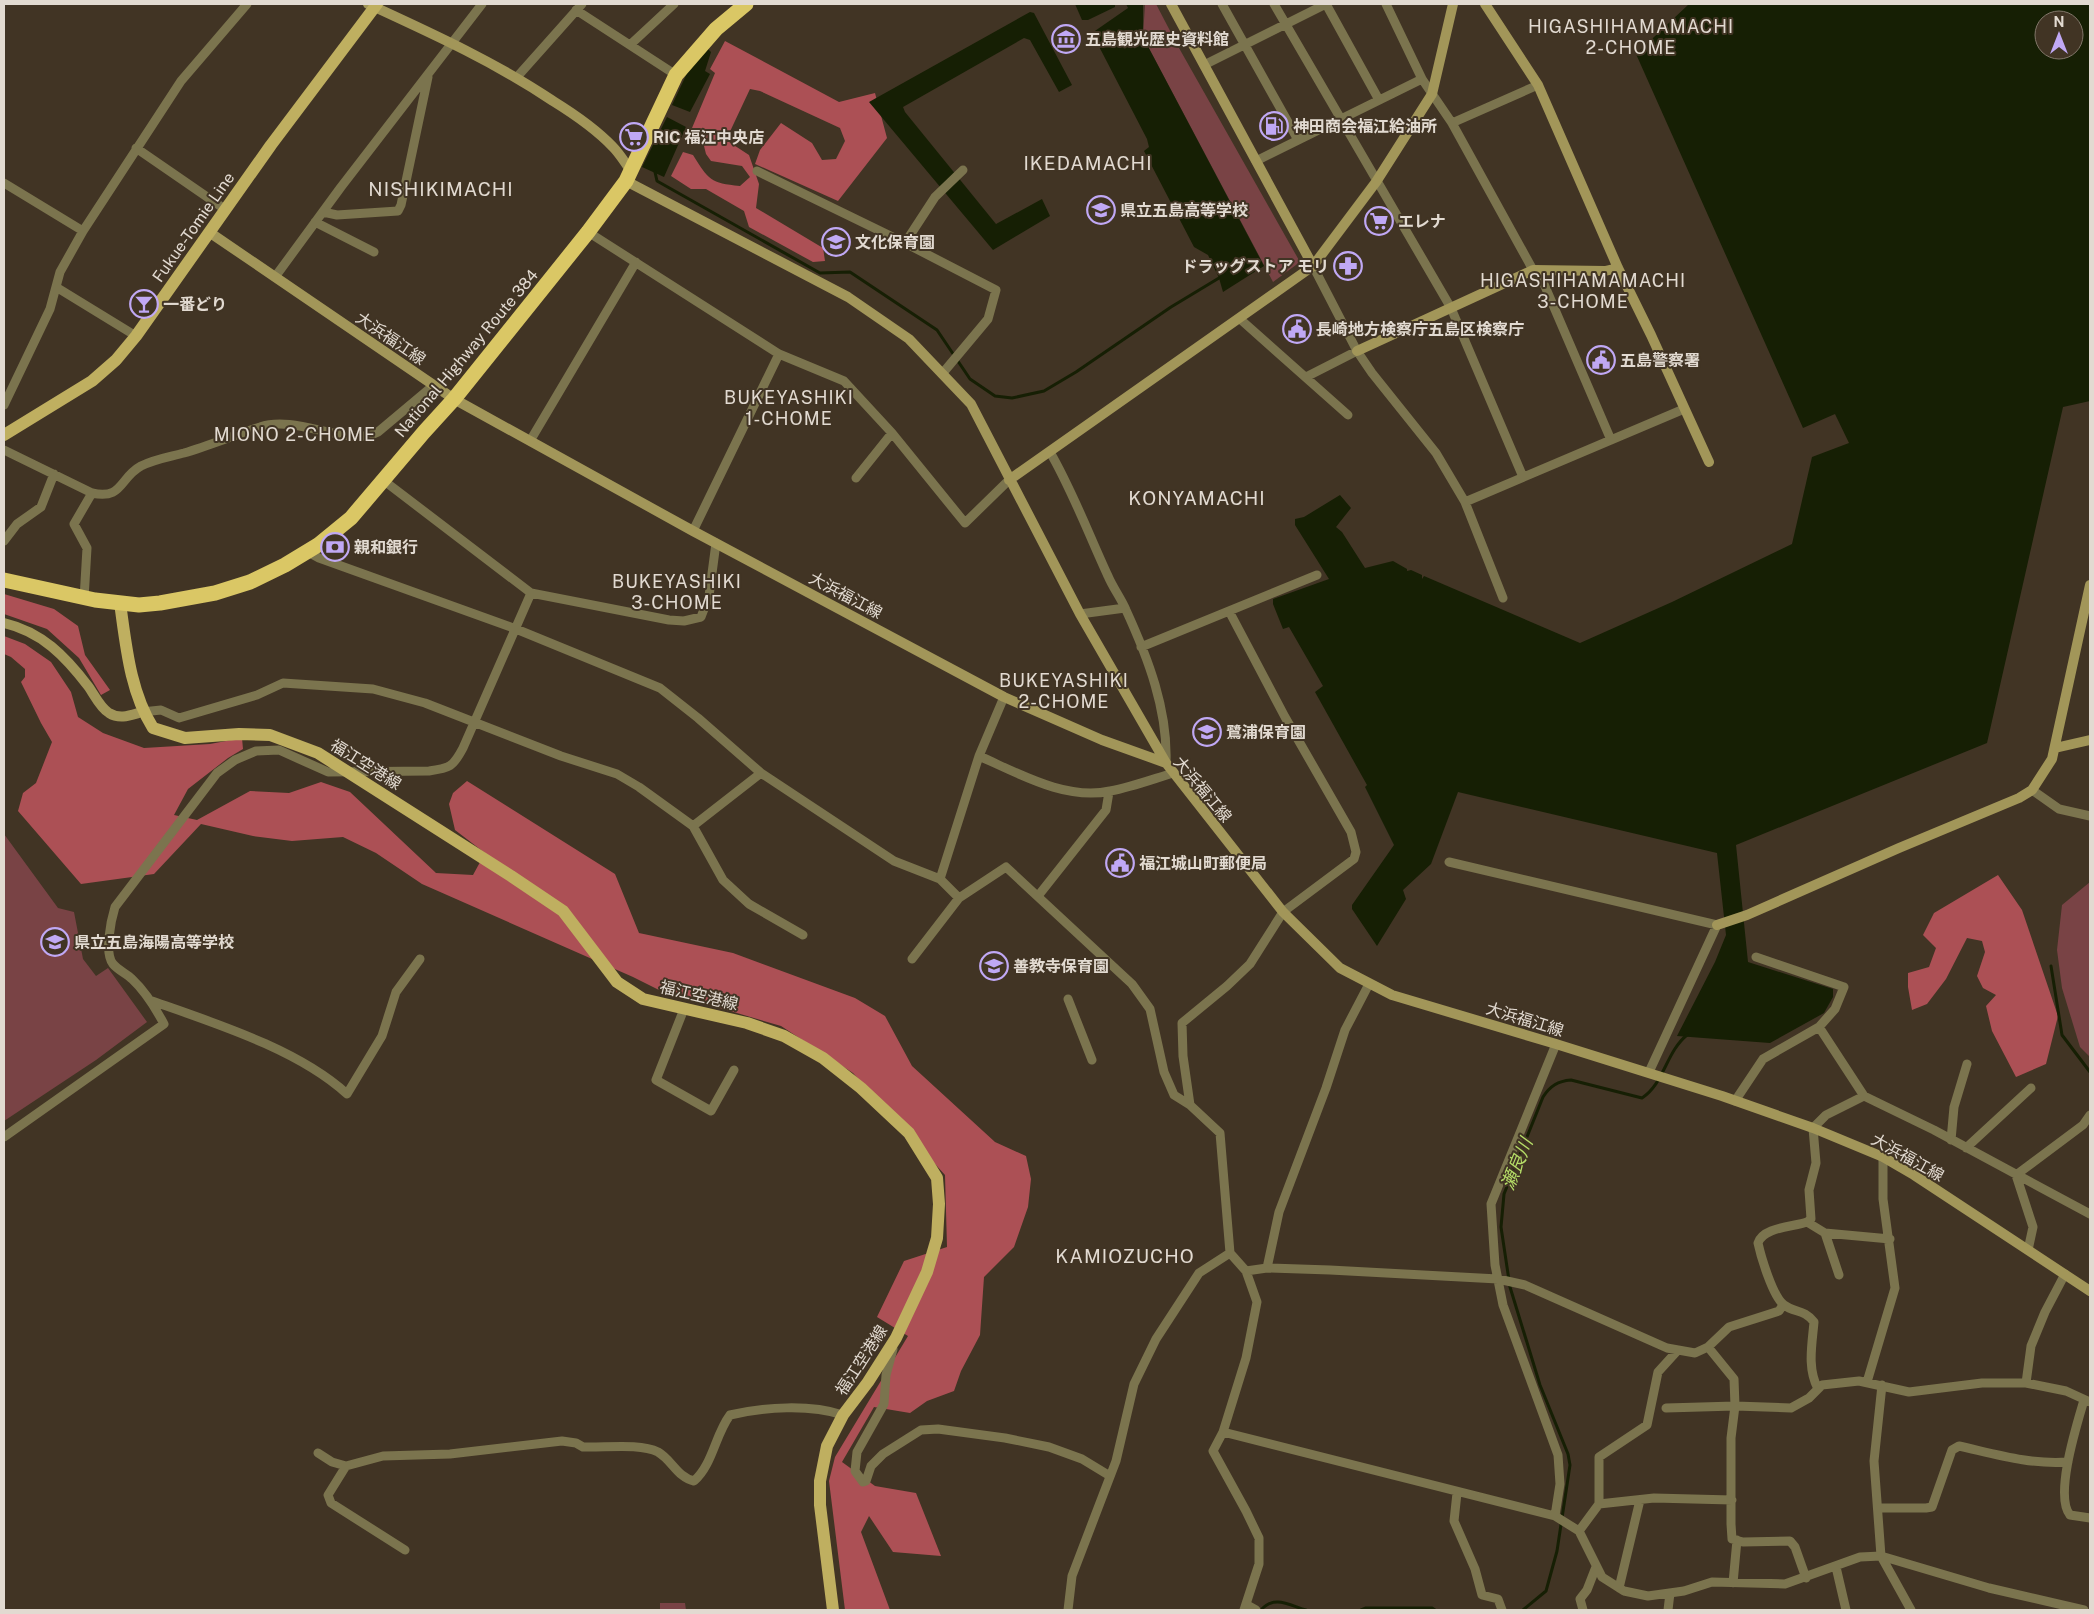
<svg xmlns="http://www.w3.org/2000/svg" width="2094" height="1614" font-family="'Public Sans','Noto Sans JP',sans-serif">
<style>
.green{fill:#794345}
.forest{fill:#ac5055}
.water{fill:#161f04;fill-rule:evenodd}
.lines{fill:none;stroke-linecap:round;stroke-linejoin:round}
.stream{stroke:#161f04;stroke-width:3}
.street{stroke:#7b744e;stroke-width:9}
.secondary{stroke:#a29659;stroke-width:10}
.primary{stroke:#bfaf60;stroke-width:12}
.highway{stroke:#dac765;stroke-width:15}
.labels{text-anchor:middle;stroke-width:4;stroke-linejoin:round;paint-order:stroke}
.poi-label{font-size:16px;font-weight:bold;fill:#e2dad1;stroke:#413424;text-anchor:start}
.street-label{font-size:16px;fill:#e2dad1;stroke:#413424}
.neighbourhood-label{font-size:18px;letter-spacing:1px;fill:#e2dad1;stroke:#413424}
.water-label{font-size:18px;font-style:italic;fill:#b5dc67;stroke:#413424}
.quarter-label{font-size:19px;letter-spacing:1px;fill:#e2dad1;stroke:#413424}
</style>
<rect width="100%" height="100%" fill="#413424"/>
<path class="green" d="M1145 4H1156L1179 48 1300 262 1273 282 1143 37Z
M4 834 58 908 74 912 83 959 96 976 108 968 147 1022 96 1060 4 1121Z
M2090 882V1057L2080 1047 2062 988 2057 950 2062 905Z
M660 1603H685L686 1610H660Z"/>
<path class="forest" d="M725 41 839 102 875 93 887 138 838 201 755 164 760 150 781 123 812 143 822 160 836 159 845 141 840 128 760 91 750 89 726 140 749 155 759 184 756 208 823 248 825 261 813 262 749 227 744 211 706 189H691L671 176 683 152 693 155C709 180 710 183 740 186L750 177 742 166 711 161 706 154 702 138 692 128 715 73 710 69Z
M4 594 54 609 78 626 85 655 110 690 101 695 79 658 47 629 4 614Z
M4 636 25 644 51 662 71 692 78 717 103 733 144 748 210 744 242 738 243 749 228 758 188 789 174 815 197 820 250 791 289 793 321 782 350 792 436 873 473 875 485 853 455 830 449 804 453 793 467 781 615 874 639 933 733 953 855 998 885 1016 912 1066 995 1142 1026 1156 1031 1179 1028 1207 1014 1247 984 1277 980 1335 961 1371 954 1391 927 1401 910 1413 874 1407 842 1462 875 1486 916 1493 941 1556 893 1552 869 1516 861 1532 890 1610H845L829 1481 835 1457 908 1336 877 1317 904 1261 947 1247 945 1175 853 1073 781 1026 659 990 633 977 422 884 376 853 343 837 292 841 253 836 201 824 154 874 81 884 18 811 23 793 36 783 52 742 41 723 21 682 25 677V669L11 657 4 654Z
M1998 875 2022 910 2058 1016 2046 1064 2016 1077 1992 1031 1986 1006 1996 995 1983 988 1977 976 1985 952 1982 941 1967 938 1946 979 1927 1004 1912 1010 1908 987V973L1929 967 1936 948 1923 935 1934 913Z"/>
<path class="water" d="M1075 4H1115V7L1088 20H1082Z
M1126 4H1143V37L1264 266 1223 292 1219 278 1208 255 1194 247 1144 151 1149 147 1147 139 1092 33 1128 8Z
M1689 4H2090V401L2063 407 1987 743 1736 845 1748 962 1833 989V997L1824 1013 1770 1043 1677 1036 1715 962 1726 935 1717 853 1458 792 1431 864 1403 890 1406 899 1377 946 1352 909V905L1394 845 1365 787 1367 785 1315 692 1323 686 1289 627 1283 629 1273 604V599L1329 579 1295 525V519L1304 517 1340 495 1351 508 1336 527 1342 532 1365 568 1393 561 1407 569V571L1411 570 1422 575V579L1424 576 1580 643 1672 602 1792 544 1812 457 1849 443 1835 414 1803 428 1636 54ZM2044 20H2074V50H2044Z
M1030 12 1034 13 1072 85 1059 92 1030 40 1024 38 903 107 905 112 996 224 1042 199 1050 216 993 250 869 102Z
M708 49 711 52 705 71 710 74 690 112 672 105 690 67Z
M667 117 686 127 664 177 642 167Z"/>
<g class="lines">
<path class="stream" d="M655 172 657 181 820 273 850 272 937 330 970 379 995 396 1012 398 1044 391 1076 372 1171 307 1219 278
M2051 966 2062 1035 2090 1072
M1261 1610C1274 1595 1289 1605 1306 1610
M1361 1610 1366 1608H1432L1435 1610
M1523 1610 1546 1591 1557 1551 1570 1465 1568 1454 1540 1385 1510 1287 1501 1227 1504 1194 1543 1097C1550 1086 1558 1081 1571 1080L1642 1098C1664 1084 1666 1052 1687 1035"/>
<path class="street" d="M1222 4 1298 140
M1274 4 1451 308 1523 477
M1326 4 1379 100
M1386 4 1422 79 1452 123 1533 270
M576 10 676 75
M631 44 674 4
M1204 65 1326 4
M517 77 582 4
M1452 123 1538 85
M136 148 226 210
M1256 161 1422 79
M757 171 905 243 996 290 988 319 942 374
M4 183 83 231
M323 212 337 215 398 211 401 205 428 77
M315 222 374 252
M588 232 779 354 844 381 892 433 965 523 1009 480
M905 243 935 197 963 170
M1313 266 1357 351 1372 373 1436 453 1465 502 1503 598
M1538 270 1611 440
M275 277 341 187 482 4
M56 287 136 336
M1240 319 1348 415
M1306 377 1357 351
M4 405 50 309 60 272 83 231 181 81 247 4
M530 441 636 262
M4 450 92 493C123 500 119 478 141 466 155 459 169 457 184 453 210 445 235 435 260 427 297 414 348 448 378 432L434 385
M1050 452C1073 492 1089 535 1108 576 1113 588 1121 598 1126 610 1148 658 1168 710 1166 763
M856 478 892 433
M383 480 531 593 669 620 684 621 701 617 709 596 716 543
M1465 502 1684 409
M693 531 779 354
M4 541 17 524 41 507 54 474
M308 552 319 558 516 629 660 688 698 718 761 773 894 861 940 879 959 898
M84 599 87 548 74 524 92 493
M1080 614 1125 608
M1141 647 1317 575
M142 712 161 710 179 718 257 695 283 683 373 689 425 703 561 756 617 774 639 787 693 826 723 880 749 904 803 935
M979 756C1018 773 1066 801 1110 791 1132 787 1153 779 1173 773
M2032 790 2059 809 2090 816
M693 826 761 773
M1449 862 1717 925 1649 1072
M940 879 979 756 1004 697
M1038 896 1106 810 1109 792
M912 959 959 898 1006 867 1132 984 1150 1009 1164 1072 1174 1095 1190 1105 1220 1133 1230 1253 1246 1271 1267 1268 1330 1270 1498 1279 1525 1285 1667 1348 1695 1353 1708 1347 1729 1327 1779 1311 1783 1305
M1068 999 1092 1060
M152 1001C214 1023 298 1049 347 1094L382 1036 396 992 420 959
M684 1009 656 1080 711 1111 734 1070
M1819 1027 1864 1096
M1735 1101 1763 1059 1819 1027 1835 1009 1844 987 1756 957
M1190 1105 1183 1056 1182 1023 1227 986 1250 964 1283 912 1354 859 1356 852 1351 832 1285 717 1229 611
M4 1137 164 1024C155 1007 146 992 132 979 127 974 118 970 113 964 104 953 111 920 115 907L217 773 235 760 256 751 279 750 328 772 429 771C450 768 453 767 463 748L531 593
M1951 1140 1954 1107 1967 1064
M1966 1148 2031 1088
M1807 1222 1825 1233 1890 1239
M1825 1233 1839 1275
M2028 1250 2033 1227 2016 1175 2083 1125 2090 1115
M1267 1268 1279 1212 1326 1088 1345 1030 1369 984
M1708 1347 1734 1379 1735 1406 1731 1438V1524L1732 1539 1743 1542 1790 1541 1795 1547 1806 1578
M893 1349 886 1375 884 1404 857 1452 855 1471 863 1482 866 1481 871 1466 883 1454 921 1430 938 1429 1005 1438 1049 1447 1082 1459 1110 1476
M1867 1382 1895 1288 1883 1199V1157
M2026 1383 2031 1346 2045 1312 2065 1274
M1882 1385 1874 1461 1881 1556 1911 1610
M1818 1389C1807 1368 1812 1345 1814 1322 1804 1309 1795 1313 1784 1305 1773 1297 1761 1257 1758 1243 1763 1227 1793 1227 1807 1222L1811 1219 1809 1190 1816 1163 1813 1128 1826 1115 1864 1096 1934 1130 2090 1214
M2084 1400C2077 1424 2054 1496 2070 1515L2090 1518
M1666 1408 1735 1406 1791 1408 1809 1398 1822 1385 1859 1381 1909 1392 1982 1383H2026L2066 1391 2090 1402
M1223 1432 1555 1516 1579 1531 1602 1577 1624 1591 1648 1596 1684 1591 1712 1582 1785 1584 1860 1557 1881 1556 1989 1588 2084 1610
M318 1453 332 1462 346 1466 383 1456 450 1454 562 1441 576 1443 583 1447C604 1448 640 1443 658 1452 672 1460 677 1477 694 1481 713 1464 715 1435 730 1415 765 1407 809 1404 843 1415
M346 1466 328 1495 331 1503 405 1550
M1457 1493 1454 1521 1475 1569 1482 1595 1498 1599 1502 1610
M1599 1504 1654 1498 1732 1500
M1878 1508H1926L1932 1507 1952 1450 1959 1446C1995 1454 2031 1465 2068 1462
M1555 1516 1560 1484 1558 1455 1503 1305 1495 1265 1491 1204 1556 1044
M1579 1531 1599 1504V1457L1647 1425 1658 1372 1678 1350
M1836 1567 1846 1610
M1733 1583 1737 1540
M1619 1588 1640 1500
M1247 1605 1256 1610
M1068 1610 1072 1576 1116 1461 1134 1384 1156 1339 1199 1273 1230 1253
M1244 1610 1259 1564V1538L1246 1511 1213 1451 1223 1432 1246 1358 1257 1302 1246 1271
M1583 1610 1580 1599 1587 1590 1596 1567
M1668 1610 1670 1593"/>
<path class="secondary" d="M368 4C431 33 495 62 553 101 574 114 596 129 613 147 620 154 625 163 631 171
M1171 4 1313 266
M1485 4 1538 85 1618 268 1651 335 1709 462
M626 181 848 297 909 339 971 404 1080 614 1166 763 1283 912 1340 968 1392 995 1556 1044 1722 1096 1813 1128 1883 1157 1914 1175 2090 1291
M209 232 454 399 693 531 1004 697 1102 740 1166 763
M1357 351 1533 270 1605 271 1618 268
M1009 480 1313 266 1376 182 1432 94 1453 4
M4 623C42 632 65 656 88 686 94 694 100 708 109 713 120 720 131 715 142 712
M2055 748 2090 740
M1717 925 1747 915 1899 848 2019 798 2032 790 2052 759 2090 585"/>
<path class="primary" d="M4 435 92 381 116 360 136 336 271 145 377 4
M120 603C126 645 130 692 153 728L185 738 239 734 270 735 318 753 511 876 563 911 617 982 643 999 747 1023 784 1036 823 1058 861 1088 909 1133 937 1178 939 1204 937 1238 927 1272 896 1338 868 1382 843 1415 827 1446 820 1481V1505L833 1610"/>
<path class="highway" d="M4 580 95 600 139 605 160 603 215 593 250 582 285 565 318 545 351 518 424 432 454 399 588 232 626 181 676 75 716 29 746 4"/>
</g>
<defs>
<symbol id="museum-ring" viewBox="-11 -11 22 22"><circle r="9.5" fill="#413424" stroke="#c0a8f4" stroke-width="1.5"/><path d="M0-6L6-3V-2H-6V-3ZM-5-1h2V3h-2ZM-1-1h2V3h-2ZM3-1h2V3H3ZM-6 4H6V6H-6Z" fill="#c0a8f4"/></symbol>
<symbol id="fuel-ring" viewBox="-11 -11 22 22"><circle r="9.5" fill="#413424" stroke="#c0a8f4" stroke-width="1.5"/><path d="M-5.5-6h7V0h2V4h1.3V-2.5L3-4.5l.8-.8L6-3V5H2.5V1h-1V6h-7ZM-4.2-4.7v3.2H.2V-4.7Z" fill="#c0a8f4"/></symbol>
<symbol id="supermarket-ring" viewBox="-11 -11 22 22"><circle r="9.5" fill="#413424" stroke="#c0a8f4" stroke-width="1.5"/><path d="M-6-5.5h2.5l.6 2H6L4.5 2H-2.5L-4.4-4H-6ZM-1.5 3.2a1.3 1.3 0 1 0 .1 0ZM3 3.2a1.3 1.3 0 1 0 .1 0Z" fill="#c0a8f4"/></symbol>
<symbol id="school-ring" viewBox="-11 -11 22 22"><circle r="9.5" fill="#413424" stroke="#c0a8f4" stroke-width="1.5"/><path d="M0-5L7-2L0 1L-7-2ZM-4 1L0 2.5L4 1V4Q0 6-4 4Z" fill="#c0a8f4"/></symbol>
<symbol id="pharmacy-ring" viewBox="-11 -11 22 22"><circle r="9.5" fill="#413424" stroke="#c0a8f4" stroke-width="1.5"/><path d="M-2-6h4v4h4v4h-4v4h-4v-4h-4v-4h4Z" fill="#c0a8f4"/></symbol>
<symbol id="bar-ring" viewBox="-11 -11 22 22"><circle r="9.5" fill="#413424" stroke="#c0a8f4" stroke-width="1.5"/><path d="M-6-5H6L.8 .8V4.5H3.5V6h-7V4.5H-.8V.8Z" fill="#c0a8f4"/></symbol>
<symbol id="civic-ring" viewBox="-11 -11 22 22"><circle r="9.5" fill="#413424" stroke="#c0a8f4" stroke-width="1.5"/><path d="M-.6-6.5H3V-4.5H.6V-3L4-1V1h2V6H-6V1h2V-1L-.6-3ZM-1.2 2.5V6h2.4V2.5Z" fill="#c0a8f4"/></symbol>
<symbol id="bank-ring" viewBox="-11 -11 22 22"><circle r="9.5" fill="#413424" stroke="#c0a8f4" stroke-width="1.5"/><path d="M-6-4H6V4H-6ZM0-2.3a2.3 2.3 0 1 0 0 4.6a2.3 2.3 0 1 0 0-4.6Z" fill="#c0a8f4"/></symbol>
</defs>
<g fill-rule="evenodd">
<use href="#museum-ring" x="1050" y="23" width="32" height="32"/>
<use href="#fuel-ring" x="1258" y="110" width="32" height="32"/>
<use href="#supermarket-ring" x="618" y="121" width="32" height="32"/>
<use href="#school-ring" x="1085" y="194" width="32" height="32"/>
<use href="#supermarket-ring" x="1363" y="205" width="32" height="32"/>
<use href="#school-ring" x="820" y="226" width="32" height="32"/>
<use href="#pharmacy-ring" x="1332" y="250" width="32" height="32"/>
<use href="#bar-ring" x="128" y="288" width="32" height="32"/>
<use href="#civic-ring" x="1281" y="313" width="32" height="32"/>
<use href="#civic-ring" x="1585" y="344" width="32" height="32"/>
<use href="#bank-ring" x="319" y="531" width="32" height="32"/>
<use href="#school-ring" x="1191" y="716" width="32" height="32"/>
<use href="#civic-ring" x="1104" y="847" width="32" height="32"/>
<use href="#school-ring" x="39" y="926" width="32" height="32"/>
<use href="#school-ring" x="978" y="950" width="32" height="32"/>
</g>
<g class="labels">
<g class="poi-label">
<text x="1085" y="45">五島観光歴史資料館</text>
<text x="1293" y="132">神田商会福江給油所</text>
<text x="653" y="143">RIC 福江中央店</text>
<text x="1120" y="216">県立五島高等学校</text>
<text x="1398" y="227">エレナ</text>
<text x="855" y="248">文化保育園</text>
<text x="1329" y="272" text-anchor="end">ドラッグストア モリ</text>
<text x="163" y="310">一番どり</text>
<text x="1316" y="335">長崎地方検察庁五島区検察庁</text>
<text x="1620" y="366">五島警察署</text>
<text x="354" y="553">親和銀行</text>
<text x="1226" y="738">鷺浦保育園</text>
<text x="1139" y="869">福江城山町郵便局</text>
<text x="74" y="948">県立五島海陽高等学校</text>
<text x="1013" y="972">善教寺保育園</text>
</g>
<g class="street-label">
<text transform="translate(193 227) rotate(-55)" y="6">Fukue-Tomie Line</text>
<text transform="translate(391 338) rotate(34)" y="6">大浜福江線</text>
<text transform="translate(466 353) rotate(-50)" y="6">National Highway Route 384</text>
<text transform="translate(846 595) rotate(28)" y="6">大浜福江線</text>
<text transform="translate(366 764) rotate(32)" y="6">福江空港線</text>
<text transform="translate(1203 789) rotate(50)" y="6">大浜福江線</text>
<text transform="translate(699 995) rotate(13)" y="6">福江空港線</text>
<text transform="translate(1525 1019) rotate(17)" y="6">大浜福江線</text>
<text transform="translate(1908 1157) rotate(29)" y="6">大浜福江線</text>
<text transform="translate(861 1360) rotate(-57)" y="6">福江空港線</text>
</g>
<g class="neighbourhood-label">
<text x="1631" y="33">HIGASHIHAMAMACHI<tspan x="1631" dy="21">2-CHOME</tspan></text>
<text x="1583" y="287">HIGASHIHAMAMACHI<tspan x="1583" dy="21">3-CHOME</tspan></text>
<text x="789" y="404">BUKEYASHIKI<tspan x="789" dy="21">1-CHOME</tspan></text>
<text x="295" y="441">MIONO 2-CHOME</text>
<text x="677" y="588">BUKEYASHIKI<tspan x="677" dy="21">3-CHOME</tspan></text>
<text x="1064" y="687">BUKEYASHIKI<tspan x="1064" dy="21">2-CHOME</tspan></text>
</g>
<g class="water-label">
<text transform="translate(1517 1164) rotate(-68)" y="6">瀬良川</text>
</g>
<g class="quarter-label">
<text x="1088" y="170">IKEDAMACHI</text>
<text x="441" y="196">NISHIKIMACHI</text>
<text x="1197" y="505">KONYAMACHI</text>
<text x="1125" y="1263">KAMIOZUCHO</text>
</g>
</g>
<rect width="2094" height="1614" fill="none" stroke="#e2dad1" stroke-width="10"/>
<g transform="translate(2059 35)"><circle r="24" fill="#413424" stroke="#817669"/>
<path d="M0-4L9 19L0 12L-9 19Z" fill="#c0a8f4"/>
<text y="-8" font-size="14" font-weight="bold" text-anchor="middle" fill="#e2dad1">N</text>
</g>
</svg>
